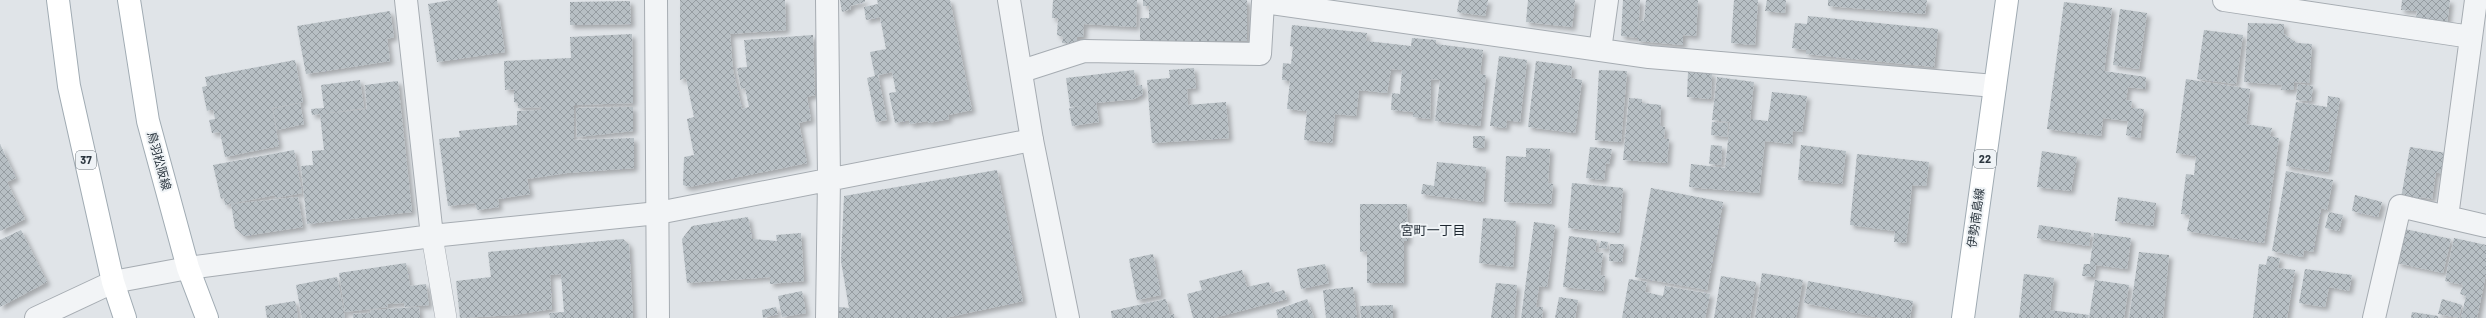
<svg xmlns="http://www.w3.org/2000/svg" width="2486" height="318" font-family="Barlow,'Noto Sans JP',sans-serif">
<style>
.building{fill:url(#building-cross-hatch);filter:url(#shadow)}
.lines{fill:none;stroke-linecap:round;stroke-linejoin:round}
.service-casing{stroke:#a6acb2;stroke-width:22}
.pedestrian-casing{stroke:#a6acb2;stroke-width:24}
.minor-casing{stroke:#a6acb2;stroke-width:24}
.tertiary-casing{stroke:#a6acb2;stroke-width:24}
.primary-casing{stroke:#a0abb3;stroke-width:24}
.service{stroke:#f2f4f6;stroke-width:21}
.pedestrian{stroke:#f2f4f6;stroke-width:22}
.minor{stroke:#f2f4f6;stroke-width:22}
.tertiary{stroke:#f2f4f6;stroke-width:22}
.primary{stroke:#fff;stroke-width:22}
.labels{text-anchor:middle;stroke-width:4;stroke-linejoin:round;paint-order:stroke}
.shield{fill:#eff3f6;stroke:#656e75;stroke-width:1}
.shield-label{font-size:11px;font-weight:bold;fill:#2a353e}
.street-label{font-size:12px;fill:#2a353e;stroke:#eff3f6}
.neighbourhood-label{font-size:13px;fill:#1c262f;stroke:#eff3f6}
</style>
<defs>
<pattern id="building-cross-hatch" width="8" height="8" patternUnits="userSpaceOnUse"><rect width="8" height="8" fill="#b7bfc4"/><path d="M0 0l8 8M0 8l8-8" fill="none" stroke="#959ca1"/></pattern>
<filter id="shadow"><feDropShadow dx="3.5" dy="3.5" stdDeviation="2" flood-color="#0004"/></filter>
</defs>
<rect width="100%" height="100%" fill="#e0e4e8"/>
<path class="building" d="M452 0H497L505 52 437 62 428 4Z
M680 0H785L786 30 730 34 733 70 742 109 749 107 745 88 741 89 737 68 747 67 744 40 813 35 815 95 807 97 811 120 799 123 807 163 689 187 683 185 684 157 694 155 687 119 694 117 686 78 680 80Z
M840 0H865V2L850 6 851 9 842 12Z
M877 0H950L972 110 948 115 949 119 928 123V121L910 124 909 120 895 123 889 93 896 92 892 72 875 76 870 52 886 49 880 17 866 20 864 7 878 4Z
M1053 0H1137L1136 27 1084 24 1083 37H1077V43H1062L1063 37 1057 35 1058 18H1052Z
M1143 0H1247V41H1140V18H1149V6H1143Z
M1459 0H1488L1485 16 1457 12Z
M1528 0H1575L1572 27 1526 22Z
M1623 0H1640L1638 36 1640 20 1644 21 1646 0H1698L1696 36 1683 35V45L1638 41V38L1621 36Z
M1734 0H1758L1755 45 1731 43Z
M1767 0H1786L1785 13 1765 11Z
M1828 0H1927L1925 14 1828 6Z
M2402 0H2450L2447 24 2416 21 2417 11 2401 10Z
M630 1 631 24 570 25V2Z
M2064 2 2112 8 2104 71 2146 77 2145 89 2128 87 2126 100 2132 101 2131 108 2144 109 2140 138 2126 135 2128 121 2103 118 2101 136 2047 129Z
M2120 9 2147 13 2139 69 2113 65Z
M390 11 394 37 387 39 390 61 306 74 297 26Z
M1808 16 1938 29 1934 67 1806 54V50L1792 48 1795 23 1807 24Z
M2248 23 2284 24V34L2297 43 2312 44 2309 83 2294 82V90H2281L2282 85 2244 82Z
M1292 25 1367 33 1366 41 1411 46 1412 38 1436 40V44L1483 50 1480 74 1486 75 1480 126 1435 121 1440 80 1431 79 1430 119 1413 117V112L1391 110 1392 93 1400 94 1402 70 1391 69 1387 93 1359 90 1356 116 1335 114 1332 143 1304 140 1307 111 1287 109 1290 81 1282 80 1283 63 1291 64 1293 47 1290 46Z
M2204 30 2243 35 2236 84 2197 79Z
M632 34 633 103 574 105V140L634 138V168L567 173 527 179 530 194 498 199 499 207 477 210 475 203 448 206 439 139 460 137 459 131 517 125V111L541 110V107L518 108V103L514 102V89L505 90 504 61 571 58 570 37Z
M1499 56 1527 60 1520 122 1507 120 1506 128 1490 126Z
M295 60 303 102 272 108 279 146 225 157 220 132 212 133 209 120 215 119 213 109 207 111 202 87 207 86 205 77Z
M1536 61 1572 66 1571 78 1582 80 1575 133 1528 127Z
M1194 68 1196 88 1187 89 1188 105 1226 102 1229 138 1152 143 1147 80 1170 78 1169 70Z
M1134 70 1136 86 1142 85 1143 94 1134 99 1096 103 1099 122 1072 126 1069 108 1089 105 1070 107 1066 78Z
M1599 70 1627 71 1621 142 1595 140Z
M1688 72 1712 73 1711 99 1687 97Z
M878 75 887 120 876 122 867 78Z
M1717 77 1754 82 1750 119 1768 121 1772 92 1807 96 1802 132 1793 131 1792 144 1765 141 1759 193 1689 187 1691 164 1725 168 1730 122 1712 120Z
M2186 79 2250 89 2246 124 2272 128 2270 136 2279 138 2264 243 2187 231 2190 215 2181 214 2186 174 2194 175 2196 156 2176 153Z
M360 80 364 108 322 114 367 109 365 85 398 81 412 212 307 224 301 166 313 165 312 151 324 150 320 114 312 115 311 109 324 108 321 85Z
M2298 84 2313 86 2311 101 2296 100Z
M2328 96 2340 98 2328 172 2286 166 2296 102 2327 107Z
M1629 98 1642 99V103L1661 105 1660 126 1665 127 1664 139H1669L1667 163 1623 160Z
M300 103 304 124 277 130 273 109Z
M633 107V131L577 137 576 108Z
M1712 122 1728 123 1727 137 1711 135Z
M1473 136H1485L1484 148H1473Z
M0 144 16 178 7 182 25 219 0 231Z
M1711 145 1722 146 1721 165 1709 164Z
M1801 145 1846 151 1842 184 1798 180Z
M1590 147 1612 149 1609 164 1606 163 1604 180 1586 178Z
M2410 147 2446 153 2443 174 2436 172 2432 199 2421 197 2420 202 2401 198Z
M1526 148 1550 149 1548 183 1553 184 1551 204 1504 202 1506 156 1526 157Z
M294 150 302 193 276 198 275 195 225 205 224 198 221 199 213 165Z
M2042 151 2077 157 2071 191 2037 187Z
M1857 154 1929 162 1926 186 1912 185 1906 243 1894 242 1895 231 1850 225Z
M1437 162 1486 167 1483 202 1421 194 1423 184 1434 186Z
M997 170 1023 301 945 318H839V307L849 308 841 261 844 196Z
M2286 171 2333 180 2327 210 2321 208 2313 252 2304 250 2303 257 2272 251Z
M1572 183 1623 188 1619 233 1568 228Z
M1651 188 1723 202 1707 290 1635 277Z
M2355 195 2382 202 2378 217 2352 211Z
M298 197 303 227 244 236 235 228 231 204Z
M2118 197 2156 203 2153 226 2115 221Z
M1360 204H1407L1408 241H1404V283H1367V251L1360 252Z
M2329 212 2343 215 2339 231 2325 228Z
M748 217 752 239 777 241 776 235 801 233 804 281 770 284V277L687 283 682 239 692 226Z
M1483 218 1516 221 1513 267 1479 263Z
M1534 222 1555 225 1547 287 1539 286 1536 307H1543L1542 318H1521Z
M2039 225 2091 233 2089 246 2037 238Z
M2405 229 2451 239 2443 273 2397 263Z
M21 230 47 282 0 307V240Z
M2094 233 2131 238 2127 269 2096 265 2094 277 2082 276 2084 264H2090Z
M1569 236 1597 240 1595 252 1603 253 1600 275 1605 276 1603 291 1563 287Z
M2454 238 2486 245V274L2477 318H2461L2466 296 2460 294 2463 285 2445 281Z
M623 239 629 245 633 318H550L549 313 564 312 561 274 550 275 552 309 514 315 460 318 456 281 491 277 488 252Z
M1601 241 1608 242 1607 249 1599 248Z
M1610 244H1624L1622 262 1609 261Z
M2139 252 2169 255 2163 318H2129Z
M1153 254 1161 295 1137 300 1129 259Z
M2268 256 2280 258 2278 268 2295 270 2287 318H2253L2259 264 2266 265Z
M406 263 410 286 426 284 429 305 405 307 404 303 387 304 388 307 345 312 339 273Z
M1325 264 1329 283 1301 289 1297 269Z
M2305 269 2352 275 2349 291 2329 287 2325 307 2299 303Z
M1242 270 1247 287 1269 282 1272 293 1284 290 1287 299 1214 318H1193L1187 294 1202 290 1199 281Z
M1762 273 1803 280 1796 318H1755Z
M2024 274 2054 278 2050 310 2089 315 2088 318H2019Z
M1721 276 1756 282 1750 318H1714Z
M337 277 345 318H302L296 285Z
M1629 279 1647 282 1645 292 1663 296 1665 286 1710 294 1705 318H1622Z
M2095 280 2129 285 2124 318H2089Z
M1808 281 1913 301 1910 318H1881L1804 303Z
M1496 283 1517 285 1514 318H1491Z
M1353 287 1357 318H1326L1323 290Z
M802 291 806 313 782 317 778 296Z
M1559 297 1578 300 1575 318H1555Z
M1166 299 1170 315 1174 314V318H1112L1111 311Z
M1307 299 1314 318H1278L1276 310Z
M2442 299 2462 305 2459 318 2438 314Z
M295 301 298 318H267L265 306Z
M1393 305V318H1361L1360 306Z
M419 307 420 318H353V314L370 313 371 310Z
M776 307 778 314 763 318 762 310Z
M2412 312 2438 316V318H2411Z"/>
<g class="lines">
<defs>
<path id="service" d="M432 236 446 318"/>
<path id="pedestrian" d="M656 0 658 318"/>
<path id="minor" d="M406 0 432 236
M2224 0 2471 37
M1600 50 1607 0
M1022 71 1084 51 1260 54 1263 2 1649 57 1995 86
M2447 217 2486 226
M36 318 113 282 188 268 432 236 658 213 1032 140
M827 318 829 179 827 0
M2374 318 2400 206 2447 217 2476 0"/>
<path id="tertiary" d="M1009 0 1032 140 1068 318"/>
<path id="primary" d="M58 0 69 86 113 282 125 318
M129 0 148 121 188 268 207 318
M1963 318 2007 0"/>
</defs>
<use href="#service" class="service-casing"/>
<use href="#pedestrian" class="pedestrian-casing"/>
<use href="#minor" class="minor-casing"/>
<use href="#tertiary" class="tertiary-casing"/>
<use href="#primary" class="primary-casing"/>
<use href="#service" class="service"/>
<use href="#pedestrian" class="pedestrian"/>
<use href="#minor" class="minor"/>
<use href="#tertiary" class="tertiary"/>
<use href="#primary" class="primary"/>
</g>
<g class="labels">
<g class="shield">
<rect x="1974" y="150" width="22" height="18" rx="3"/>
<rect x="76" y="151" width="20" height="18" rx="3"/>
</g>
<g class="shield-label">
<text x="1985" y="163">22</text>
<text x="86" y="164">37</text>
</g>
<g class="street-label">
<text transform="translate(159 161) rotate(75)" y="4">鳥羽松阪線</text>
<text transform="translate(1976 218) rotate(-82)" y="4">伊勢南島線</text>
</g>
<g class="neighbourhood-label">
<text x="1433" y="235">宮町一丁目</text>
</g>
</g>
</svg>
